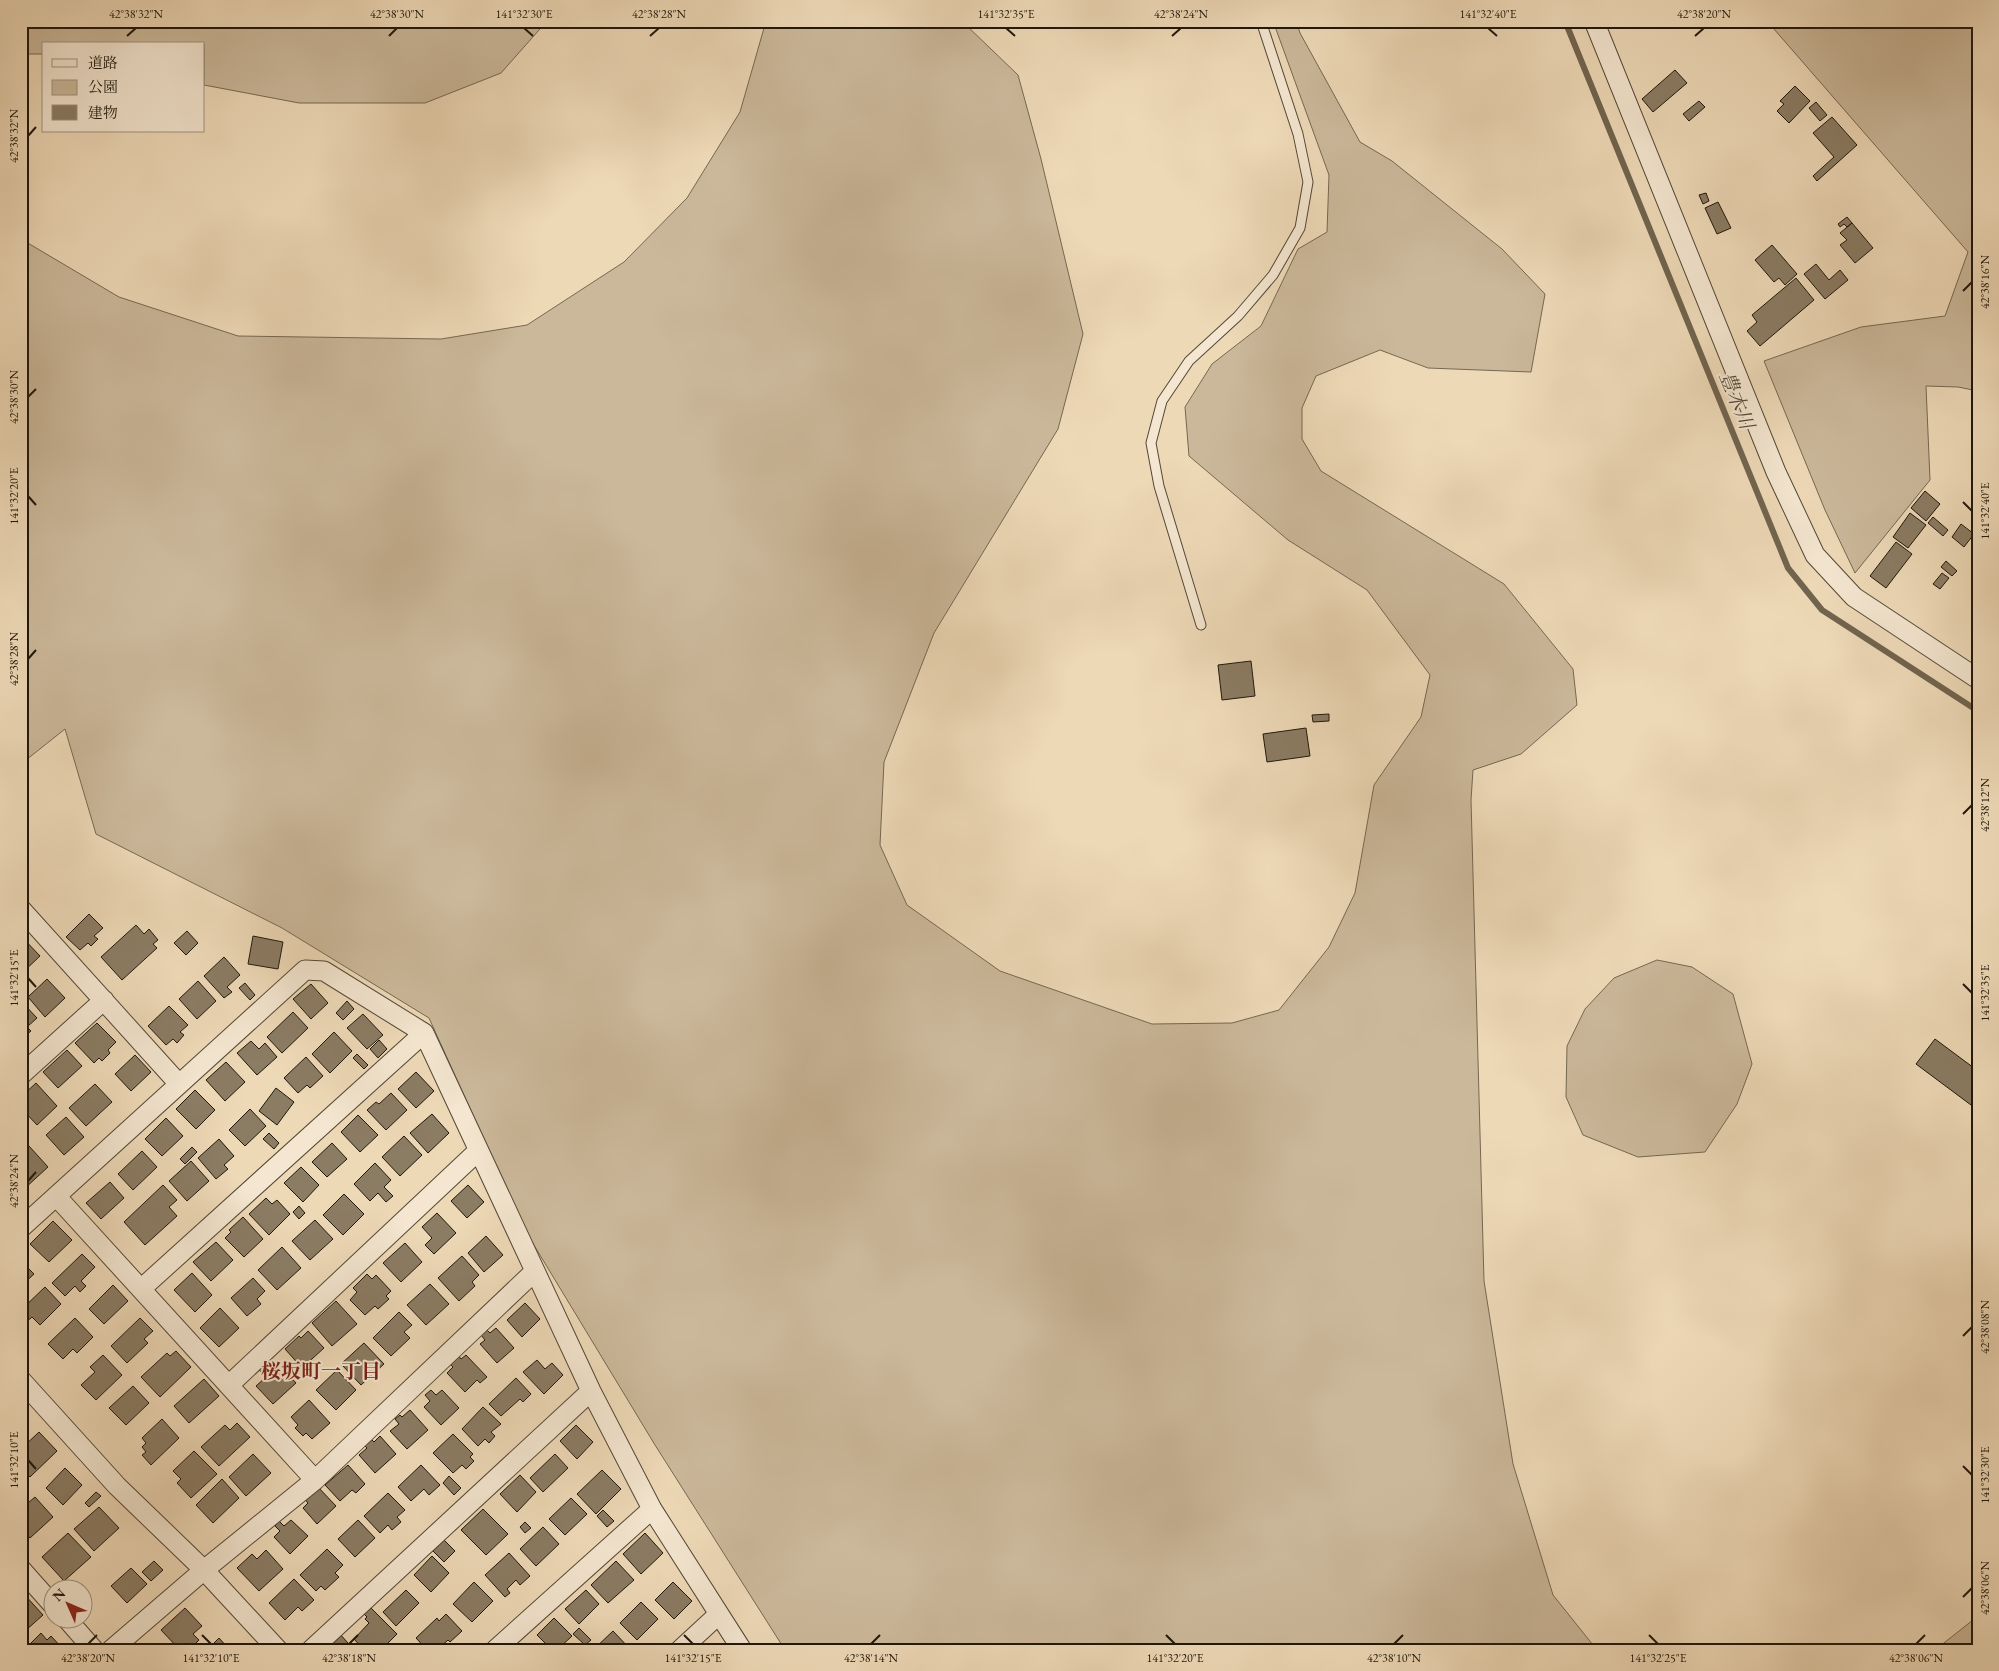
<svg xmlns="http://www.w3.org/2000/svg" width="1999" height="1671" font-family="'EB Garamond','Noto Serif JP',serif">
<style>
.green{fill:#cbb89a;stroke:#756852}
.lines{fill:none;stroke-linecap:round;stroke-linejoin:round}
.stream{stroke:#71644f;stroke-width:6}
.building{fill:#8b7c64;stroke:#1f170b}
.service-casing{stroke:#534836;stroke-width:11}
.minor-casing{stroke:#534836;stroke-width:21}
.service{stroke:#f4e6d0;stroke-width:9}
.minor{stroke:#f4e6d0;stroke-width:19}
.ticks{fill:none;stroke:#1f170b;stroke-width:2}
.labels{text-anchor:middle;stroke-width:4;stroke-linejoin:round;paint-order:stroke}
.water-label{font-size:20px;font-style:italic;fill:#564a39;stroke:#f4e6d0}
.neighbourhood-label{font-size:20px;font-weight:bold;fill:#7a1f14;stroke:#f4e6d0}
.neatline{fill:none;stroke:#1f170b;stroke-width:2}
.ticks-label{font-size:12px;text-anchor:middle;fill:#1f170b}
</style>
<rect width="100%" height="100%" fill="#eed9b7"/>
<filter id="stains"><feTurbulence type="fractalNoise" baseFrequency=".004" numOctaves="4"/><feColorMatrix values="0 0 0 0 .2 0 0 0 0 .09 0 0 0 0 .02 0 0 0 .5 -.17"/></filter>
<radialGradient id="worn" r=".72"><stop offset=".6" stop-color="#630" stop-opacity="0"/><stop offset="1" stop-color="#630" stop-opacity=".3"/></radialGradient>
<path class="green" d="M21 21H547L501 73 425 103H299L204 85V44H44V54H21Z
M766 21H965V24L1018 75 1041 159 1083 334 1058 429 934 633 884 762 880 845 907 905 1000 971 1152 1024 1232 1023 1279 1010 1329 947 1355 893 1374 785 1421 717 1430 675 1367 590 1288 540 1189 456 1185 407 1212 364 1261 326 1298 249 1327 232 1329 175 1273 21H1296L1300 33 1360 142 1392 161 1502 249 1545 294 1531 372 1428 368 1380 350 1316 376 1302 408V439L1321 471 1504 584 1573 669 1577 705 1521 754 1473 770 1471 800 1484 1281 1513 1464 1553 1595 1597 1650H785L655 1445 526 1232 429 1018 282 928 96 834 65 729 21 764V239L119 297 238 336 441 339 527 325 624 262 687 198 740 112Z
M1767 21H1978V391L1958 387 1926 386 1930 480 1855 573 1825 510 1764 361 1861 327 1945 316 1968 252Z
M1657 960 1692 967 1733 994 1752 1064 1737 1104 1705 1152 1638 1157 1583 1135 1566 1097 1567 1046 1585 1009 1614 978Z
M1978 1616V1650H1935Z"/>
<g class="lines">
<path class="stream" d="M1565 21 1788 568 1822 610 1978 711"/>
</g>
<path class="building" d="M1675 70 1687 83 1653 112 1642 99Z
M1795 86 1810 101 1789 123 1777 111 1784 104 1780 101Z
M1699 101 1705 107 1689 121 1683 114Z
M1816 102 1827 115 1820 121 1809 108Z
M1832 117 1857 145 1817 181 1813 176 1834 157 1813 133Z
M1706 193 1709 201 1703 204 1699 195Z
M1718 202 1731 228 1717 234 1705 208Z
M1847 217 1852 223 1847 227 1844 224 1840 227 1838 224Z
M1852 223 1873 248 1855 263 1840 245 1847 240 1840 233Z
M1772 245 1797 274 1785 285 1779 278 1774 282 1755 260Z
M1816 264 1829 280 1840 270 1848 280 1825 299 1804 274Z
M1796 278 1814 300 1760 346 1747 331 1757 322 1752 315Z
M1925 491 1940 504 1926 521 1911 508Z
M1910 513 1926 525 1908 548 1893 537Z
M1933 517 1948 530 1943 536 1928 523Z
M1961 524 1974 534 1964 547 1952 537Z
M1896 542 1912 554 1886 588 1870 576Z
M1946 561 1957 571 1952 576 1941 567Z
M1942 573 1949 578 1940 589 1933 584Z
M1251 661 1255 696 1222 700 1218 665Z
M1329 714V721L1313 722 1312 715Z
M1306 728 1310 756 1267 762 1263 734Z
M89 914 103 928 94 936 98 939 91 946 88 943 80 950 66 937Z
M136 925 144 934 149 929 158 940 153 944 157 948 122 980 101 957Z
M187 931 198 943 186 955 174 943Z
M21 936 40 956 21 974Z
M253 936 283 942 278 969 248 964Z
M224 957 240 975 227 987 232 992 224 998 204 976Z
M47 979 65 998 45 1017 28 997Z
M198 981 216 1001 197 1019 179 999Z
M245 983 255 995 250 1000 239 988Z
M311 984 328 1003 311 1019 293 999Z
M21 1001 37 1018 27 1027 31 1031 25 1036 21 1033Z
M347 1001 354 1009 343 1020 336 1013Z
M169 1006 188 1025 180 1032 184 1035 177 1043 173 1039 166 1045 148 1026Z
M293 1012 308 1028 282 1053 267 1037Z
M363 1014 383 1035 367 1049 347 1028Z
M97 1023 116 1042 108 1050 110 1053 102 1061 99 1058 94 1063 75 1043Z
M334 1032 352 1051 330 1073 312 1054Z
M1935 1039 1978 1071V1097L1971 1105 1916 1064Z
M379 1040 387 1049 378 1058 370 1049Z
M251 1041 259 1049 265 1043 277 1057 257 1075 237 1053Z
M67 1050 82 1066 58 1088 43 1072Z
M357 1054 368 1065 364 1069 353 1058Z
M135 1055 151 1072 131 1091 115 1074Z
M306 1057 323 1076 310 1088 307 1085 298 1093 284 1078Z
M226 1062 245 1082 225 1101 206 1080Z
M416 1072 434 1091 416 1108 398 1089Z
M36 1083 57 1106 37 1125 21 1108V1097Z
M95 1084 112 1102 86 1126 69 1108Z
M276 1088 294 1102 277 1125 259 1111Z
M195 1090 215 1110 196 1129 176 1109Z
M391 1093 407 1110 386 1130 367 1110 376 1102 379 1104Z
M250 1109 266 1126 245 1146 229 1130Z
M432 1114 449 1133 428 1153 410 1133Z
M358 1115 378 1135 360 1152 341 1132Z
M66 1117 84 1137 64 1155 46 1135Z
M166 1118 183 1136 162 1156 145 1139Z
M269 1133 279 1143 274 1149 263 1139Z
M404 1136 422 1155 400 1176 382 1157Z
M219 1139 234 1156 224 1165 228 1169 216 1179 198 1158Z
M332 1143 347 1159 327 1177 312 1162Z
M29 1146 48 1167 23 1190 21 1188V1154Z
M192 1147 197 1152 185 1164 180 1159Z
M142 1151 157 1167 133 1190 118 1174Z
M191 1161 209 1181 187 1201 169 1181Z
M375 1163 391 1180 384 1187 393 1196 386 1202 378 1193 370 1201 354 1184Z
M301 1167 319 1185 303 1202 284 1183Z
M110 1182 124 1198 101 1219 86 1203Z
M163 1185 177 1200 169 1207 177 1216 145 1245 124 1222Z
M468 1185 484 1202 467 1218 451 1201Z
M344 1194 364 1214 343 1235 323 1215Z
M266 1198 272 1204 277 1200 290 1214 269 1235 249 1214Z
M299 1206 305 1213 299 1219 293 1212Z
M437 1213 456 1233 434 1254 425 1245 432 1238 422 1227Z
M243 1217 263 1239 244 1257 225 1238 231 1232 229 1230Z
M315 1220 333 1239 310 1260 292 1241Z
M53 1221 72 1240 49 1262 30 1244Z
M486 1236 503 1255 484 1272 468 1253Z
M216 1242 233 1260 211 1281 193 1262Z
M405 1243 422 1262 401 1282 383 1263Z
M282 1247 301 1268 277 1290 258 1270Z
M82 1254 95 1267 81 1281 86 1286 80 1292 75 1286 65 1296 52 1283Z
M462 1256 479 1275 472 1282 475 1286 459 1301 438 1278Z
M21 1261 34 1274 21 1286Z
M192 1273 212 1295 195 1312 174 1290Z
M367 1274 372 1279 376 1275 391 1291 386 1296 389 1299 378 1309 375 1306 365 1315 350 1300 357 1292 353 1288Z
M253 1278 265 1291 257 1299 261 1304 247 1316 231 1298Z
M430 1284 449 1304 426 1325 407 1305Z
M113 1285 128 1301 104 1324 89 1309Z
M45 1287 61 1304 40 1325 32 1317 23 1325 21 1323V1310Z
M336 1301 357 1324 332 1346 312 1323Z
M525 1303 540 1319 522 1337 507 1320Z
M220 1308 239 1328 219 1347 200 1328Z
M399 1312 412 1325 404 1332 410 1338 391 1356 373 1338Z
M75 1318 93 1337 77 1353 73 1349 63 1359 48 1344Z
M140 1318 153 1331 144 1339 148 1343 127 1363 111 1346Z
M496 1328 514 1348 497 1363 480 1344 485 1340 481 1335 487 1330 490 1333Z
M308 1331 324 1348 302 1368 285 1349 299 1336 301 1338Z
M364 1343 384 1364 361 1385 341 1364Z
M176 1351 191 1367 160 1397 141 1377 167 1353 170 1356Z
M103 1355 122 1375 96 1400 81 1385 95 1372 90 1367Z
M458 1355 461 1359 466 1355 487 1377 480 1383 477 1380 465 1392 447 1373 453 1367 449 1363Z
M537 1360 545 1369 552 1363 563 1375 544 1394 523 1372Z
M268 1361 279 1373 283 1369 296 1383 273 1404 256 1386 266 1377 259 1370Z
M337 1370 356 1390 336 1410 316 1390Z
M516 1378 531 1394 523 1402 520 1399 501 1416 489 1404Z
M204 1379 219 1396 189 1423 174 1406Z
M133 1386 149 1403 126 1425 109 1408Z
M431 1390 436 1395 442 1390 459 1408 441 1425 424 1407 430 1401 425 1395Z
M309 1400 330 1423 312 1439 306 1433 303 1436 295 1428 298 1425 291 1417Z
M483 1407 501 1424 491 1432 495 1436 489 1443 485 1439 478 1446 462 1429Z
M410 1410 428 1430 407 1449 390 1431 399 1424 395 1419 400 1415 402 1417Z
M162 1419 179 1438 151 1465 142 1455 146 1452 142 1447 146 1443 142 1438Z
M237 1423 250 1437 219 1466 201 1447 225 1425 230 1430Z
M576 1425 593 1442 577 1459 560 1441Z
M39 1432 57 1451 30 1477 21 1468V1449Z
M453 1434 473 1454 470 1457 474 1461 466 1469 462 1465 453 1473 433 1453Z
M380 1436 396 1454 375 1473 359 1455 367 1448 364 1445 371 1439 374 1442Z
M194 1451 217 1474 191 1498 177 1483 181 1479 173 1471Z
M253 1454 271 1473 246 1496 229 1477Z
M555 1454 568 1468 543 1492 530 1478Z
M348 1465 365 1484 356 1493 352 1490 340 1501 325 1485Z
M421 1465 440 1485 429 1495 424 1489 411 1501 398 1487Z
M65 1468 82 1485 63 1505 46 1488Z
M602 1470 621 1489 596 1514 577 1494Z
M520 1475 536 1492 517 1512 500 1494Z
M449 1476 461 1488 454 1495 443 1483Z
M222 1479 239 1498 213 1523 196 1505Z
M317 1486 336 1506 317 1524 303 1508 308 1503 304 1498Z
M96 1492 101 1496 89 1507 85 1503Z
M388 1493 405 1510 397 1517 401 1522 392 1530 388 1525 380 1533 364 1516Z
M35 1497 53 1517 30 1538 21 1528V1509Z
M571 1498 587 1514 565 1535 549 1519Z
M99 1507 119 1528 94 1551 74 1529Z
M483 1509 508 1534 486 1555 461 1530Z
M603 1510 614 1521 607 1527 597 1516Z
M291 1520 308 1536 290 1554 274 1537 280 1531 275 1526 279 1521 284 1526Z
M358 1520 375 1538 355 1557 338 1539Z
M525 1522 531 1528 525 1533 520 1527Z
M543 1527 559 1544 536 1566 520 1549Z
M68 1533 91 1557 64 1581 42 1557Z
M645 1533 663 1553 641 1574 623 1554Z
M444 1540 455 1551 444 1562 433 1551Z
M327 1549 343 1565 335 1573 339 1577 325 1590 321 1586 316 1591 300 1575Z
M266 1550 283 1569 259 1591 237 1568 252 1554 257 1559Z
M509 1553 530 1576 520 1585 516 1580 507 1589 510 1593 505 1597 485 1575Z
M432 1556 449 1573 431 1592 414 1575Z
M154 1561 163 1570 151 1581 142 1572Z
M616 1561 634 1580 608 1603 591 1585Z
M131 1568 147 1584 127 1603 111 1586Z
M294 1579 314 1600 302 1611 298 1607 285 1620 269 1603Z
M474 1582 493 1601 472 1622 453 1604Z
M673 1582 692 1601 674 1619 655 1600Z
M406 1590 419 1603 396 1626 383 1612Z
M586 1590 599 1604 579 1624 565 1609Z
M23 1593 43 1615 25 1631 21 1627V1595Z
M641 1602 658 1619 637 1640 620 1623Z
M370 1607 397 1634 381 1650H376L374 1647 371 1650H364L354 1639 369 1623 365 1619 367 1617 363 1613Z
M185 1608 202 1626 193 1634 199 1640 189 1650 183 1643 178 1648 161 1630Z
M446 1614 462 1631 450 1642 448 1640 437 1650H432L429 1647 427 1650 416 1638 437 1618 439 1621Z
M554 1618 572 1636 557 1650H552L537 1635Z
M579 1628 591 1640 585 1645 573 1634Z
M613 1631 631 1650H593Z
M41 1633 47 1640 51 1636 64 1650H32L28 1646Z
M340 1634 354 1650H322Z
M219 1638 230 1650H207Z
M150 1643 157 1650 162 1645 167 1650H143Z"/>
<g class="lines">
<defs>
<path id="service" d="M1201 625 1159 486 1151 443 1162 401 1189 361 1238 316 1273 275 1300 228 1308 182 1298 134 1261 21"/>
<path id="minor" d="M1594 21 1776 472 1815 555 1854 597 1978 679
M21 909 179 1084
M21 1075 104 1000
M56 1196 315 1480
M21 1228 305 970 324 971 424 1033 591 1391 652 1509 742 1650
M141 1289 424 1033
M21 1380 117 1486 204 1570 278 1650
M229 1385 478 1151
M21 1569 52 1604
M66 1618 94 1650
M111 1650 204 1570 315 1480 534 1272
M311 1650 591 1391
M495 1650 652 1509
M680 1650 719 1614"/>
</defs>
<use href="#service" class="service-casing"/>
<use href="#minor" class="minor-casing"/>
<use href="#service" class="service"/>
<use href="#minor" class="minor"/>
</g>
<path class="ticks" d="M524 28 533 36M1006 28 1015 36M1488 28 1497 36M127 36 136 28M389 36 397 28M650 36 659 28M1172 36 1181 28M1695 36 1704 28M28 136 36 127M1963 291 1972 282M28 397 36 389M28 496 36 505M1963 502 1972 511M28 659 36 650M1963 814 1972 805M28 978 36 987M1963 984 1972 993M28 1181 36 1172M1963 1336 1972 1327M28 1460 36 1469M1963 1466 1972 1475M1963 1597 1972 1588M202 1635 211 1644M684 1635 693 1644M1166 1635 1175 1644M1649 1635 1658 1644M88 1644 97 1635M349 1644 358 1635M871 1644 880 1635M1394 1644 1403 1635M1916 1644 1925 1635"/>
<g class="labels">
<g class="water-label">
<text transform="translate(1737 400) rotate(68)" y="7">豊木川</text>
</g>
<g class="neighbourhood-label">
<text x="321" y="1378">桜坂町一丁目</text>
</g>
</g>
<rect width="1999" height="1671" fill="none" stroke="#eed9b7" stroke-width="55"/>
<rect x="42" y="42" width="162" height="90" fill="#f4e6d0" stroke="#9f9381"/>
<rect x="52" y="59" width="25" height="8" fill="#f4e6d0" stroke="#9f9381"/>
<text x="88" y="68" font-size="15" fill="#1f170b">道路</text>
<rect x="52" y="80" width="25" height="15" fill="#cbb89a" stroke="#9f9381"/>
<text x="88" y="92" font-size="15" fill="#1f170b">公園</text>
<rect x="52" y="105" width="25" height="15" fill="#8b7c64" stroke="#9f9381"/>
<text x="88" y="118" font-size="15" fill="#1f170b">建物</text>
<g transform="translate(68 1604) rotate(315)"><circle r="24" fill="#f4e6d0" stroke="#9f9381"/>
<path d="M0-4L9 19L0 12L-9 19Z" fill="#8f2418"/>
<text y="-8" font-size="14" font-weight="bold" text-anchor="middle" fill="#1f170b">N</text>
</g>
<rect x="28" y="28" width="1944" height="1616" class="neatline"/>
<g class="ticks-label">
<text x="136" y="18">42°38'32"N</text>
<text x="397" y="18">42°38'30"N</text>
<text x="524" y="18">141°32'30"E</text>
<text x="659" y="18">42°38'28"N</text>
<text x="1006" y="18">141°32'35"E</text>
<text x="1181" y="18">42°38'24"N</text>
<text x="1488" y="18">141°32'40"E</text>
<text x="1704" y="18">42°38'20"N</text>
<text transform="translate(14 136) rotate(-90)" y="4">42°38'32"N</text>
<text transform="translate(1985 282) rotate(-90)" y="4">42°38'16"N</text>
<text transform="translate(14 397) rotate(-90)" y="4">42°38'30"N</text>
<text transform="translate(14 496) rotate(-90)" y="4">141°32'20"E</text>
<text transform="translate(1985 511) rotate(-90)" y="4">141°32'40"E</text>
<text transform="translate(14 659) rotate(-90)" y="4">42°38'28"N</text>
<text transform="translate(1985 805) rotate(-90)" y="4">42°38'12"N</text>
<text transform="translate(14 978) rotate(-90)" y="4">141°32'15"E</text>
<text transform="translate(1985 993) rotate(-90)" y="4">141°32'35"E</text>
<text transform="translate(14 1181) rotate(-90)" y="4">42°38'24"N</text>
<text transform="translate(1985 1327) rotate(-90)" y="4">42°38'08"N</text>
<text transform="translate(14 1460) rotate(-90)" y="4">141°32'10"E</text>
<text transform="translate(1985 1475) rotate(-90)" y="4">141°32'30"E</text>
<text transform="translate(1985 1588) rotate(-90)" y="4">42°38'06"N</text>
<text x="88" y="1662">42°38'20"N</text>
<text x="211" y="1662">141°32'10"E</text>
<text x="349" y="1662">42°38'18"N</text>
<text x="693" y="1662">141°32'15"E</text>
<text x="871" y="1662">42°38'14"N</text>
<text x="1175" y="1662">141°32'20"E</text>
<text x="1394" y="1662">42°38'10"N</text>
<text x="1658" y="1662">141°32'25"E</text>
<text x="1916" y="1662">42°38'06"N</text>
</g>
<rect width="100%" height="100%" filter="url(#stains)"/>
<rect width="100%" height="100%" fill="url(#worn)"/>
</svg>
